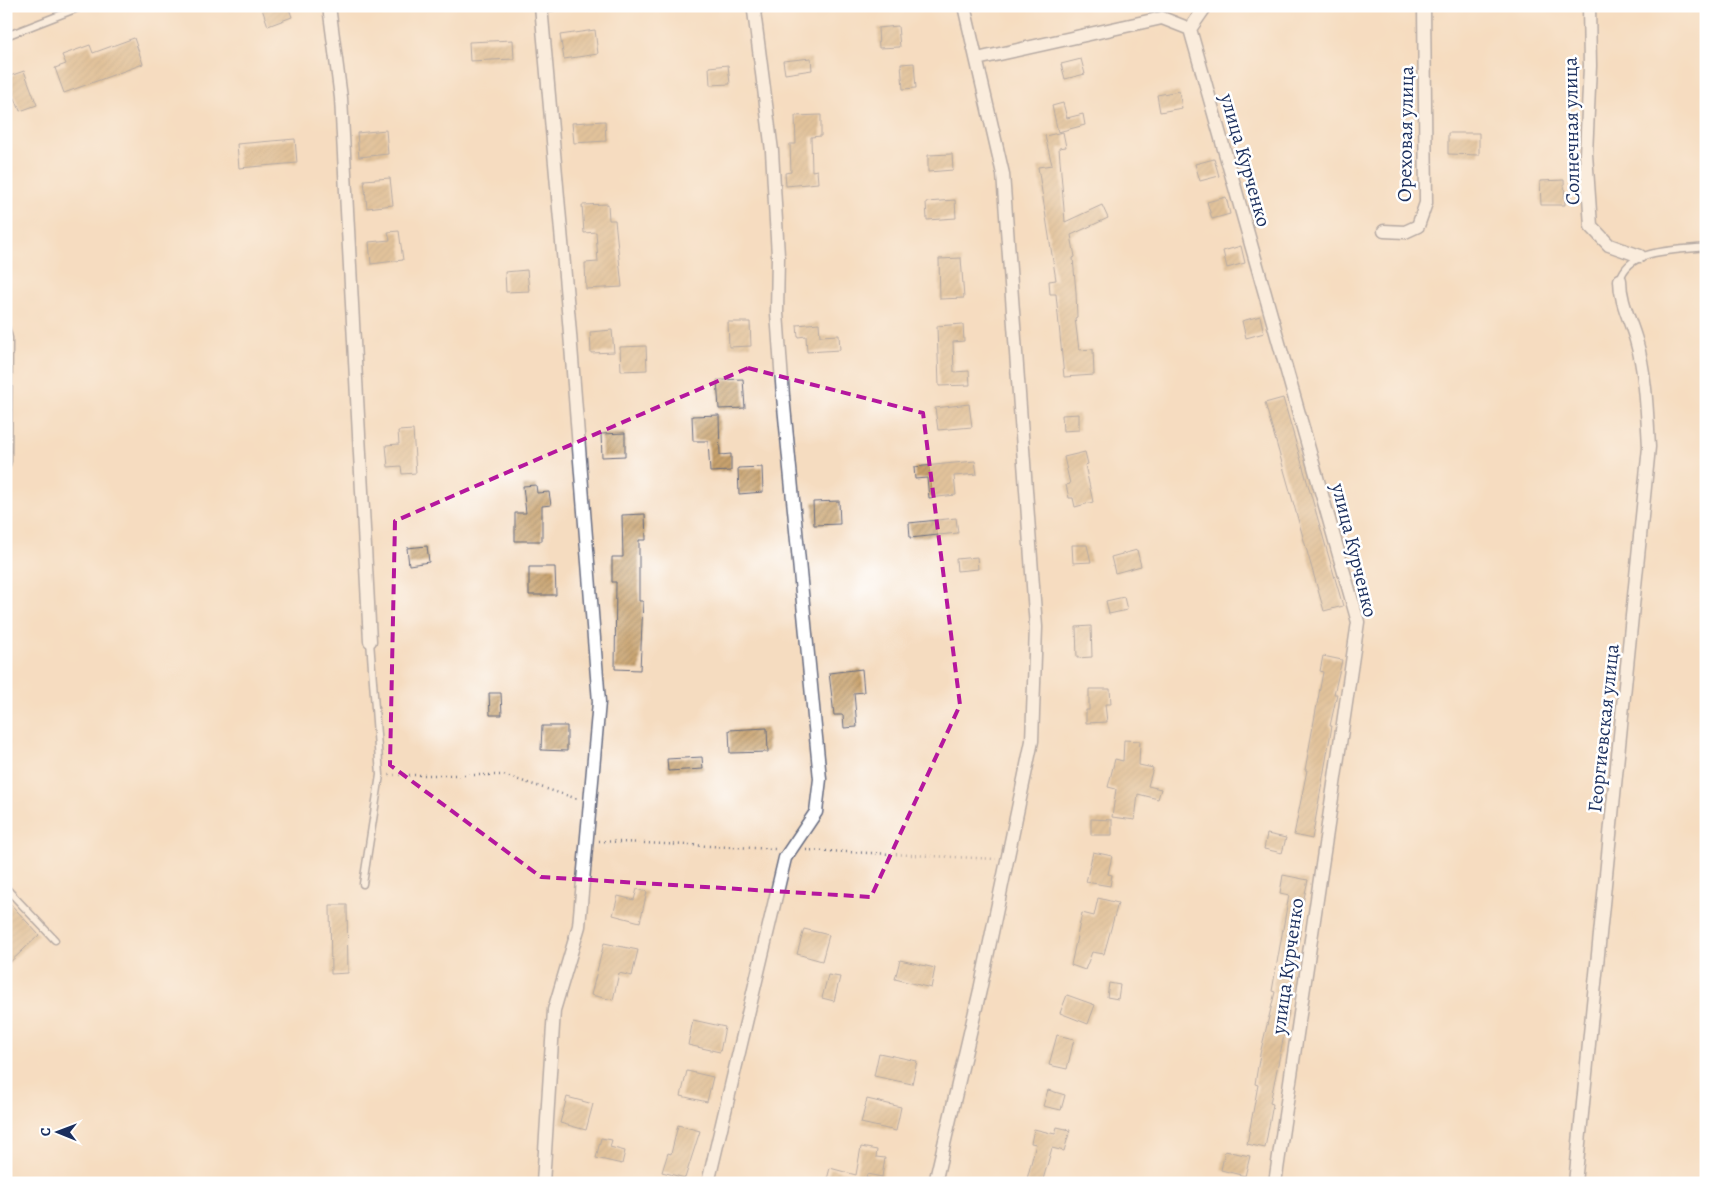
<svg xmlns="http://www.w3.org/2000/svg" width="1712" height="1189" font-family="Alegreya,serif">
<style>
.building{fill:url(#building-hatch)}
.lines{fill:none;stroke-linecap:round;stroke-linejoin:round}
.service-casing{stroke:#676c80;stroke-width:9}
.minor-casing{stroke:#676c80;stroke-width:15}
.path{stroke:#676c80;stroke-width:2.5;stroke-dasharray:1 4;stroke-linecap:butt}
.service{stroke:#fff;stroke-width:6}
.minor{stroke:#fff;stroke-width:12}
.marked{fill:none;stroke:#b5179e;stroke-width:4;stroke-dasharray:10 6;stroke-linejoin:round}
.labels{text-anchor:middle;stroke-width:5;stroke-linejoin:round;paint-order:stroke}
.street-label{font-size:20px;fill:#1b2f5e;stroke:#fff}
</style>
<defs>
<pattern id="building-hatch" width="6" height="6" patternUnits="userSpaceOnUse" patternTransform="scale(1.25)"><rect width="6" height="6" fill="#c9a36e"/><path d="M-1 1l2-2M0 6l6-6M5 7l2-2" fill="none" stroke="#a2855e"/></pattern>
</defs>
<rect width="100%" height="100%" fill="#fff"/>
<filter id="ink" filterUnits="userSpaceOnUse"><feTurbulence type="fractalNoise" baseFrequency=".02" numOctaves="2"/><feDisplacementMap in="SourceGraphic" scale="10" xChannelSelector="R" yChannelSelector="G"/><feConvolveMatrix kernelMatrix="1 2 1 2 8 2 1 2 1" color-interpolation-filters="sRGB"/></filter>
<filter id="wash" filterUnits="userSpaceOnUse"><feTurbulence type="fractalNoise" baseFrequency=".0096" numOctaves="4" result="noise"/><feDisplacementMap in="SourceGraphic" scale="20" xChannelSelector="R" yChannelSelector="G"/><feGaussianBlur stdDeviation="1.12" result="paint"/><feColorMatrix in="noise" values="0 0 0 0 0 0 0 0 0 0 0 0 0 0 0 0 0 1.4 0 .05"/><feComposite in="paint" operator="in"/></filter>
<g filter="url(#wash)">
<rect width="100%" height="100%" fill="#f5dcc0"/>
<g id="blocks">
<path class="building" d="M261 6H288L292 17 268 26Z
M898 26 900 47 879 48 878 28Z
M595 30 598 54 564 59 560 35Z
M134 38 143 64 64 93 55 68 66 64 62 55 90 45 93 53Z
M513 40 514 59 470 61 469 42Z
M811 58 812 70 785 74 783 61Z
M1081 59 1085 74 1065 79 1061 64Z
M914 63 916 88 903 89 901 64Z
M728 65 730 84 710 85 709 67Z
M24 71 37 105 20 111 7 77Z
M1179 91 1182 108 1160 112 1157 95Z
M1063 103 1067 118 1083 114 1085 125 1058 132 1052 106Z
M821 115V136L811 137 812 171 817 170 818 183 786 186 785 173 791 172 790 144H796L795 116Z
M605 121 606 141 574 143 572 123Z
M386 130 388 154 359 157 357 133Z
M1063 132 1066 147 1059 148 1065 222 1102 205 1108 218 1071 235 1075 257 1073 258 1076 292 1077 317 1075 318 1079 350 1093 349 1094 375 1064 377 1056 294H1050L1049 281 1056 280 1038 167 1052 165 1045 136Z
M1448 133H1479V155L1448 154Z
M295 139 297 163 239 168 237 144Z
M952 154 953 170 928 172V155Z
M1214 159 1219 176 1200 181 1195 164Z
M390 178 393 205 367 208 364 180Z
M1564 180 1565 205H1541L1540 181Z
M1226 197 1230 214 1212 219 1207 202Z
M955 200 956 218 927 220 926 202Z
M608 204 609 220H615L622 287 586 289 585 263 598 262 596 232 584 233 582 205Z
M399 231 403 260 371 264 369 242 390 240 388 232Z
M1241 246 1245 263 1227 268 1223 251Z
M961 258 964 298 940 299 939 259Z
M527 270 529 291 506 292 505 272Z
M1260 316 1264 333 1246 338 1242 321Z
M728 322H750L751 346 729 347Z
M819 323 820 336 839 335 840 350 807 352 806 336 798 337 797 325Z
M963 324 964 341 953 342 954 372 969 371 970 385 939 386 937 326Z
M612 330 614 352 591 353 590 332Z
M646 346 647 370 621 371 620 347Z
M743 379 745 408 719 409 717 380Z
M1283 398 1343 606 1324 611 1265 403Z
M969 404 972 427 938 430 935 408Z
M1079 414V430L1063 431 1062 415Z
M719 415 720 455 731 454V471L710 472 708 441H693L692 416Z
M413 430 416 473 402 474 401 466 388 467 386 445 399 444 398 431Z
M625 433V456L602 457 601 434Z
M1085 452 1088 464 1085 465 1093 502 1075 507 1073 498H1069L1066 485 1070 484 1064 457Z
M975 461 977 474 954 476 956 495 929 498 927 478 915 479 914 467Z
M762 467 763 492 739 494 738 468Z
M536 485 537 493 549 492 551 505 542 506V541H515V513H526L523 486Z
M839 501 840 524 814 525 813 502Z
M645 514 646 540H639V601H643L640 670 615 669 616 582H612V557H623L622 515Z
M956 518 958 533 910 538 909 523Z
M1072 545H1087L1091 562 1073 563Z
M427 546 429 562 409 565 407 548Z
M1137 550 1141 566 1115 573 1111 557Z
M977 557 978 569 957 571 956 559Z
M529 567H555L556 595H529Z
M1124 597 1127 610 1109 614 1106 601Z
M1091 626 1092 657 1077 658 1076 627Z
M1323 656 1342 660 1334 694H1337L1330 726H1332L1312 839 1294 835 1307 770H1305L1323 672 1320 671Z
M862 669 864 692 854 693 857 727 844 728 843 715H834L829 673Z
M1089 689H1110L1111 704H1105L1107 722 1086 723V710H1089Z
M489 693H501L502 715H490Z
M542 726H567V751L541 750Z
M767 728 768 752 730 753 729 730Z
M1124 740 1140 741 1139 765 1153 768 1148 786 1161 789 1158 799 1138 794 1135 820 1112 817 1116 789 1108 787 1115 759 1123 761Z
M702 757 703 769 668 771 667 759Z
M1091 819 1112 820V835H1091Z
M1267 834 1286 838 1282 853 1264 849Z
M1093 852 1112 856 1108 874 1112 875 1110 886 1086 882Z
M1283 875 1308 880 1300 916 1303 917 1287 1011H1289L1270 1103 1273 1104 1265 1148 1247 1144 1258 1085 1255 1084 1260 1054 1275 992 1272 991 1289 895 1280 893Z
M637 889 647 892 640 922 613 915 618 896 634 900Z
M1098 898 1118 903 1104 954 1092 952 1085 970 1071 965 1082 913 1094 916Z
M6 899 39 935 6 966Z
M330 905H347L348 973 331 974Z
M804 929 829 935 822 961 797 954Z
M604 943 638 950 632 976 619 973 613 1000 591 995Z
M900 960 935 968 931 988 895 979Z
M828 975 840 977 834 1001 822 998Z
M1109 983 1120 985 1118 999 1107 997Z
M1067 995 1095 1005 1088 1024 1060 1013Z
M693 1020 725 1027 720 1052 688 1045Z
M1057 1035 1074 1039 1067 1069 1049 1065Z
M879 1053 917 1061 912 1084 874 1076Z
M687 1071 713 1077 707 1102 681 1096Z
M1048 1090 1065 1095 1061 1110 1043 1106Z
M567 1097 593 1104 586 1130 560 1123Z
M867 1099 901 1107 896 1131 861 1123Z
M678 1125 700 1131 685 1178 662 1172 668 1153 671 1154Z
M1057 1127 1070 1130 1064 1151 1052 1148 1042 1183H1026L1036 1144 1031 1143 1034 1129 1055 1134Z
M601 1138 612 1140 610 1147 625 1151 622 1164 596 1158Z
M861 1147 877 1150 876 1157 885 1158 882 1177 867 1174 866 1178 870 1179 869 1183H826L830 1168 856 1175Z
M1225 1151 1250 1156 1245 1176 1221 1170Z"/>
</g>
</g>
<g filter="url(#ink)">
<use href="#blocks" fill-opacity="0" stroke="#676c80" stroke-width="1"/>
<g class="lines">
<defs>
<path id="service" d="M541 10 557 6
M6 36 83 6
M1620 280C1629 247 1678 251 1706 247
M6 327 9 338 8 461 6 468
M363 884 380 775 370 641
M6 888 55 940"/>
<path id="minor" d="M329 6 341 98 370 641
M541 6 569 321 599 702 579 926 554 1010 543 1183
M1589 6 1590 66 1586 154 1591 226 1609 245 1640 256
M1190 29 1358 622 1275 1183
M1190 29 1206 6
M977 59 1162 18 1190 29
M1384 231 1405 232 1418 226 1426 203 1424 6
M708 1183 785 858 816 812 820 779 783 396 777 313 778 256 772 151 754 11 759 6
M935 1183 980 990 1032 741 1036 627 1003 174 964 6
M1575 1183 1649 447C1647 412 1646 374 1636 340 1630 319 1620 302 1620 280"/>
</defs>
<use href="#service" class="service-casing"/>
<use href="#minor" class="minor-casing"/>
<path class="path" d="M389 775H503L578 799
M599 841 776 849
M806 850 996 859"/>
<use href="#service" class="service"/>
<use href="#minor" class="minor"/>
</g>
</g>
<path d="M0 0H1712V1189H0ZM748 368 923 413 960 705 871 897 541 877 390 765 395 521Z" fill="#f5dcc0" fill-opacity=".55" fill-rule="evenodd"/>
<path class="marked" d="M748 368 923 413 960 705 871 897 541 877 390 765 395 521Z"/>
<g class="labels">
<g class="street-label">
<text transform="translate(1571 131) rotate(-91)" y="7">Солнечная улица</text>
<text transform="translate(1405 134) rotate(-89)" y="7">Ореховая улица</text>
<text transform="translate(1246 160) rotate(74)" y="7">улица Курченко</text>
<text transform="translate(1355 550) rotate(76)" y="7">улица Курченко</text>
<text transform="translate(1603 728) rotate(-84)" y="7">Георгиевская улица</text>
<text transform="translate(1287 966) rotate(-82)" y="7">улица Курченко</text>
</g>
</g>
<rect width="1712" height="1189" fill="none" stroke="#fff" stroke-width="25"/>
<g transform="translate(58 1132) rotate(271)" stroke="#ffffff" stroke-width="4" paint-order="stroke">
<path d="M0-4L9 19L0 12L-9 19Z" fill="#1b2f5e"/>
<text y="-8" font-size="14" font-weight="bold" text-anchor="middle" fill="#1b2f5e">С</text>
</g>
</svg>
